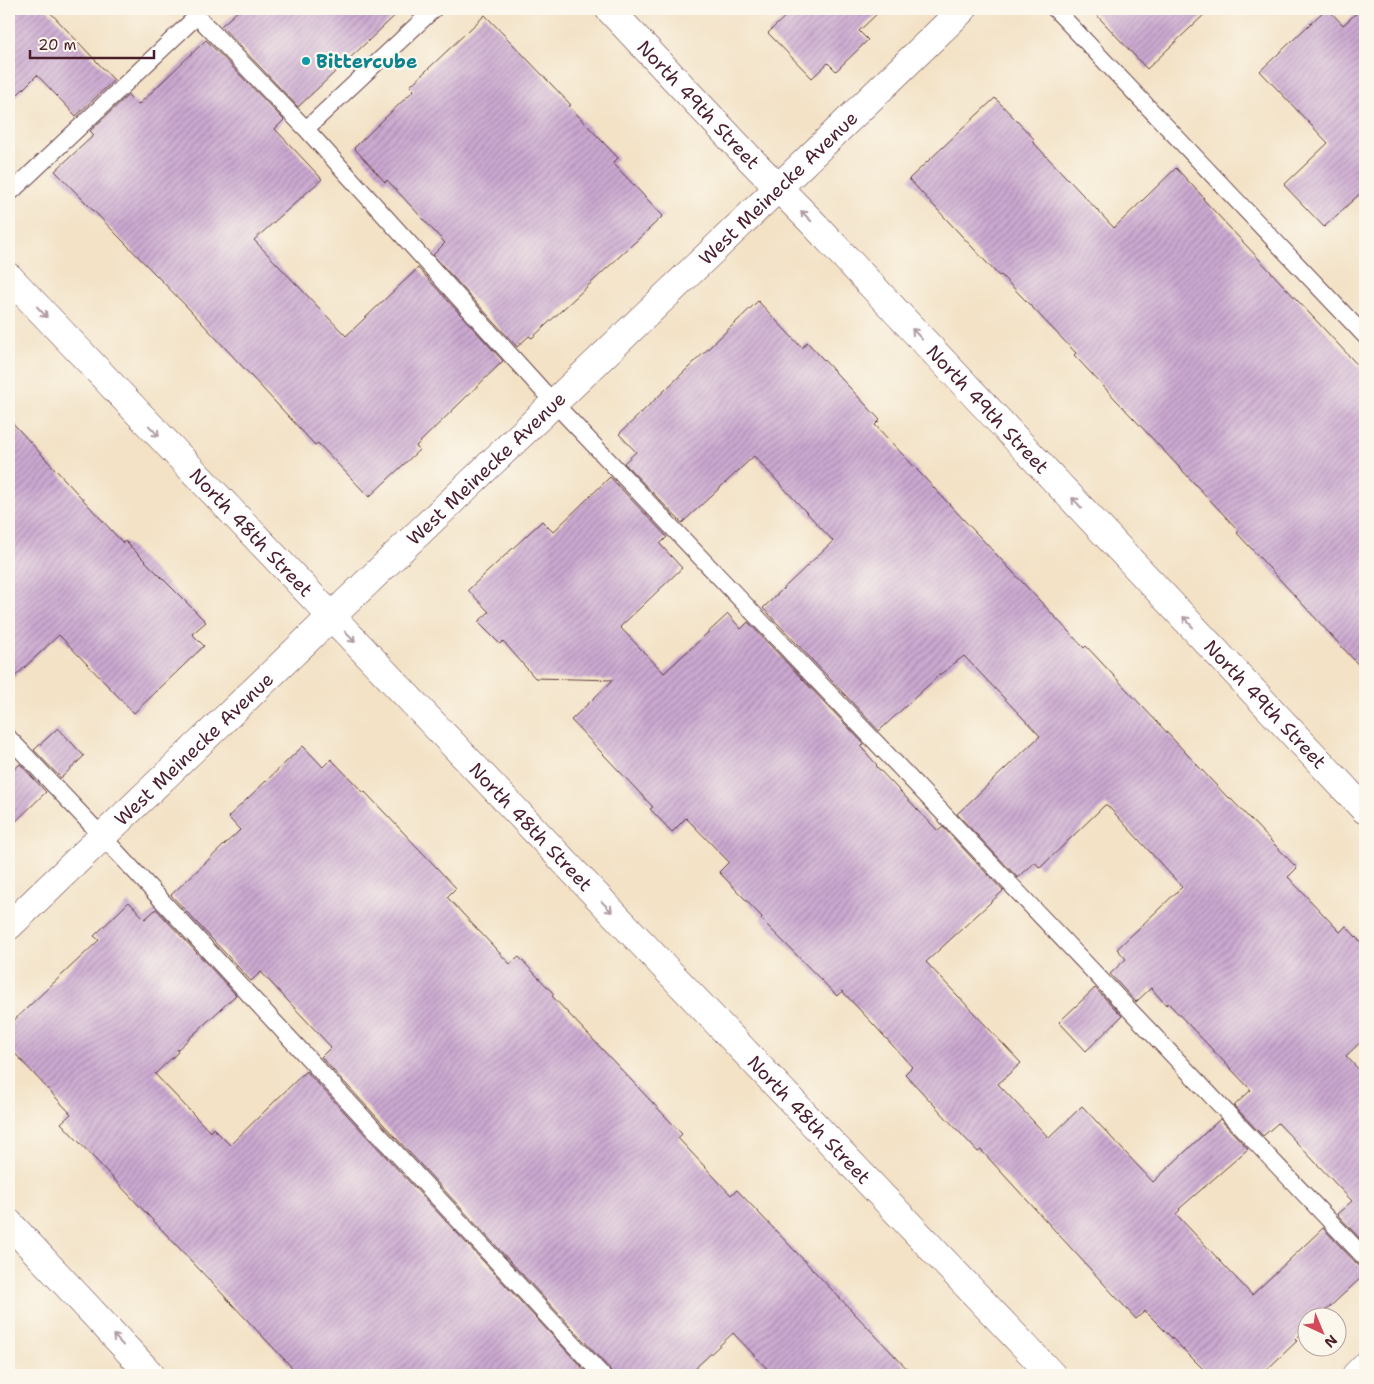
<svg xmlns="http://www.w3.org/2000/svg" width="1374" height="1384" font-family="'Shantell Sans',sans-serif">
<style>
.building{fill:url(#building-hatch)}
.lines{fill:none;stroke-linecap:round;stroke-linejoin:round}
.lane-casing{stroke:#633c42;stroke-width:18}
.street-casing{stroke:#633c42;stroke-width:29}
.lane{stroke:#fff;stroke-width:16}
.street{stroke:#fff;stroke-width:28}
.oneway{stroke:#ae9aa0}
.culture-dot{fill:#0f9aa8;stroke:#fbf7ec;stroke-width:2}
.labels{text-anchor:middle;stroke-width:4.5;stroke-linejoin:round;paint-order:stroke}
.culture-label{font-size:19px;font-weight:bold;fill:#0d838f;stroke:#fbf7ec;text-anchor:start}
.street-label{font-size:19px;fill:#4a1f2b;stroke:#fbf7ec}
</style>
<defs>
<pattern id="building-hatch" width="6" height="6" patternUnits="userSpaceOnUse" patternTransform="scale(1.25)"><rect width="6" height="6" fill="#cba9d1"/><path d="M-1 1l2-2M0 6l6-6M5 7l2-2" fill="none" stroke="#a789aa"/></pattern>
</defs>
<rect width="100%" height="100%" fill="#fbf7ec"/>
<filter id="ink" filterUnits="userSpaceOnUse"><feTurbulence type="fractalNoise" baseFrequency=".02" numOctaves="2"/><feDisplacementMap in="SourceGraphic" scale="10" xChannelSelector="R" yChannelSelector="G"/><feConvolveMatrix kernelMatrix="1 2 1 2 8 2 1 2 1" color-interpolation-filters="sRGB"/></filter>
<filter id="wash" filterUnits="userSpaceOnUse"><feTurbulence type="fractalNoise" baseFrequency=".0096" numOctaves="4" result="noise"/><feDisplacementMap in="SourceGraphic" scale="20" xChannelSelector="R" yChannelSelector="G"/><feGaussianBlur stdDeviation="1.12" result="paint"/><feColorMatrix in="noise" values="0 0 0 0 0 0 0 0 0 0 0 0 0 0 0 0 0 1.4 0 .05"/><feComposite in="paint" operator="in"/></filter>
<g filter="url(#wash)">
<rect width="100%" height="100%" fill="#f3e2c6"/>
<g id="blocks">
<path class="building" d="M9 9H47L114 80 76 116 37 75 9 103Z
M240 9H402L298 107 221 26Z
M793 9H882L859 31 868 40 836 71 828 63 812 78 768 33Z
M1091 9H1210L1147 69Z
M1326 9H1328L1343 25 1361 9H1365V189L1324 227 1284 185 1328 143 1260 71Z
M485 15 571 105 569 106 618 158 613 163 663 216 532 338 529 336 517 347 433 255 445 243 387 180 385 182 354 148 414 90 410 86Z
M206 40 284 120 275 129 322 179 254 240 346 336 418 268 503 361 416 446 419 450 369 497 318 443 315 445 189 309 55 171 94 135 90 131 128 95 138 105Z
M995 98 1034 139 1032 141 1114 228 1176 168 1204 198 1203 199 1365 373V672L1237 533 1239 531 1074 355 1076 353 1001 275 999 276 909 179Z
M758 301 802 348 807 342 880 420 875 425 1084 648 1086 646 1228 798 1229 797 1297 868 1288 877 1340 932 1346 926 1365 947V1038L1346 1056 1365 1076V1244L1337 1214 1352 1201 1278 1123 1263 1136 1234 1106 1251 1090 1168 1003 1166 1005 1151 988 1136 1002 1110 974 1126 959 1117 949 1182 887 1107 805H1105L1040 868 1035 862 1018 878 957 814 1040 736 964 656 938 676 879 731 763 608 833 541 754 456 682 523 624 463 636 452 619 434Z
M9 419 123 543 125 541 206 622 192 634 204 646 134 713 59 635 9 682Z
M610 477 667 537 660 544 682 568 620 627 664 673 728 614 741 629 748 622 864 744 861 747 877 765 876 766 938 831 943 827 1003 891 926 962 1021 1063 998 1084 1049 1138 1082 1106 1153 1182 1220 1119 1248 1149 1179 1209 1180 1210 1176 1214 1252 1295 1323 1228 1358 1265 1365 1268V1274L1320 1316H1306V1329L1295 1340 1297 1341 1261 1375H1209L1145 1311 1136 1319 981 1150 978 1152 905 1074 912 1067 875 1026 842 991 837 996 761 919 762 917 719 872 729 862 686 818 672 832 650 809 653 807 571 720 613 680 535 678 503 641 500 644 478 622 489 612 468 590 542 521 553 532Z
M58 728 84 756 61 778 34 750Z
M303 746 323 767 331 759 364 793 365 792 456 888 447 897 510 964 519 957 554 994 552 996 682 1134 678 1138 731 1195 737 1190 913 1375H773L733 1333 688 1375H612L609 1368 321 1057 331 1047 261 972 251 981 171 895 240 830 228 817Z
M20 764 46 792 9 828V774Z
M129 902 145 919 156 909 236 995 177 1050 178 1052 155 1074 210 1132 213 1128 230 1145 306 1071 589 1375H299L61 1123 71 1114 9 1047V1025L99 940 94 936Z
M1095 988 1122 1016 1086 1051 1059 1022Z"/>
</g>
</g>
<g filter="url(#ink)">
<use href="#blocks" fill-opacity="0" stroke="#633c42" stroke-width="1"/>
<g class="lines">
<defs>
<path id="lane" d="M1055 9 1365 336
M306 129 554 403 1365 1258
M9 194 197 16 306 129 434 9
M9 738 102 836 602 1375"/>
<g id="street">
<path id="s1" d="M609 9 752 161 811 221 1365 810"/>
<path id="s2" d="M9 277 1052 1375"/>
<path id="s3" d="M9 926 778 188 963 9"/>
<path d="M9 1223 151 1375"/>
<path d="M1356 1375 1365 1366"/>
</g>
</defs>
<use href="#lane" class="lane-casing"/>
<use href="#street" class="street-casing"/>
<use href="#lane" class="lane"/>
<use href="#street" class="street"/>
</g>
<defs><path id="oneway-shaft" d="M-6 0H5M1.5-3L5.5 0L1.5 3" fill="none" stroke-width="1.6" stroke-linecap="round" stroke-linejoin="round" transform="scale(1.25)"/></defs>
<g class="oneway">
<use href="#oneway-shaft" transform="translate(806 216) rotate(-135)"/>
<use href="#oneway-shaft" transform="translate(42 312) rotate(47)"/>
<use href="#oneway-shaft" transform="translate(917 334) rotate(-133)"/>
<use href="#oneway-shaft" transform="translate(154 431) rotate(47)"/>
<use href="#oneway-shaft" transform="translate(1077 503) rotate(-133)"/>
<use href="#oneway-shaft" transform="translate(1188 622) rotate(-133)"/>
<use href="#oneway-shaft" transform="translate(350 637) rotate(46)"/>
<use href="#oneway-shaft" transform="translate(607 907) rotate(46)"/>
<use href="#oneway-shaft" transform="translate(118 1340) rotate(-133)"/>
</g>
</g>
<circle class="culture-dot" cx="306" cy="61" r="5"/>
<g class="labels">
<g class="culture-label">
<text x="316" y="68">Bittercube</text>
</g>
<g class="street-label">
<text dy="7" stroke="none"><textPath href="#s1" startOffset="131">North 49th Street</textPath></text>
<text dy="7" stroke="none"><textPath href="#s3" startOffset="1066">West Meinecke Avenue</textPath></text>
<text dy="7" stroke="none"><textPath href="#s1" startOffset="551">North 49th Street</textPath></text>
<text dy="7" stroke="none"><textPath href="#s3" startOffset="661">West Meinecke Avenue</textPath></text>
<text dy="7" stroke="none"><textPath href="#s2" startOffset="352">North 48th Street</textPath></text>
<text dy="7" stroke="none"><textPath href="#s1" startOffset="956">North 49th Street</textPath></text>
<text dy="7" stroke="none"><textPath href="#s3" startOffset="256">West Meinecke Avenue</textPath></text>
<text dy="7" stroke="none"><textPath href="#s2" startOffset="758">North 48th Street</textPath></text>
<text dy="7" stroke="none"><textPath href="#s2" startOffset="1162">North 48th Street</textPath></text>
</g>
</g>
<rect width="1374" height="1384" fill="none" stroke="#fbf7ec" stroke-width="30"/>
<g transform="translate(1322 1332) rotate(136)"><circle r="24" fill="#fbf7ec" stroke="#b4a19f"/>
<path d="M0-4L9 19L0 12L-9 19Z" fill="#d1495b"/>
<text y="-8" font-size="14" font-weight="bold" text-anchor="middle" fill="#4a1f2b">N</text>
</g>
<path d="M30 50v8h124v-8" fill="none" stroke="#4a1f2b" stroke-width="2.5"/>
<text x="38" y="50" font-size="15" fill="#4a1f2b" stroke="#fbf7ec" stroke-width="4" paint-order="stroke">20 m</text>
</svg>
